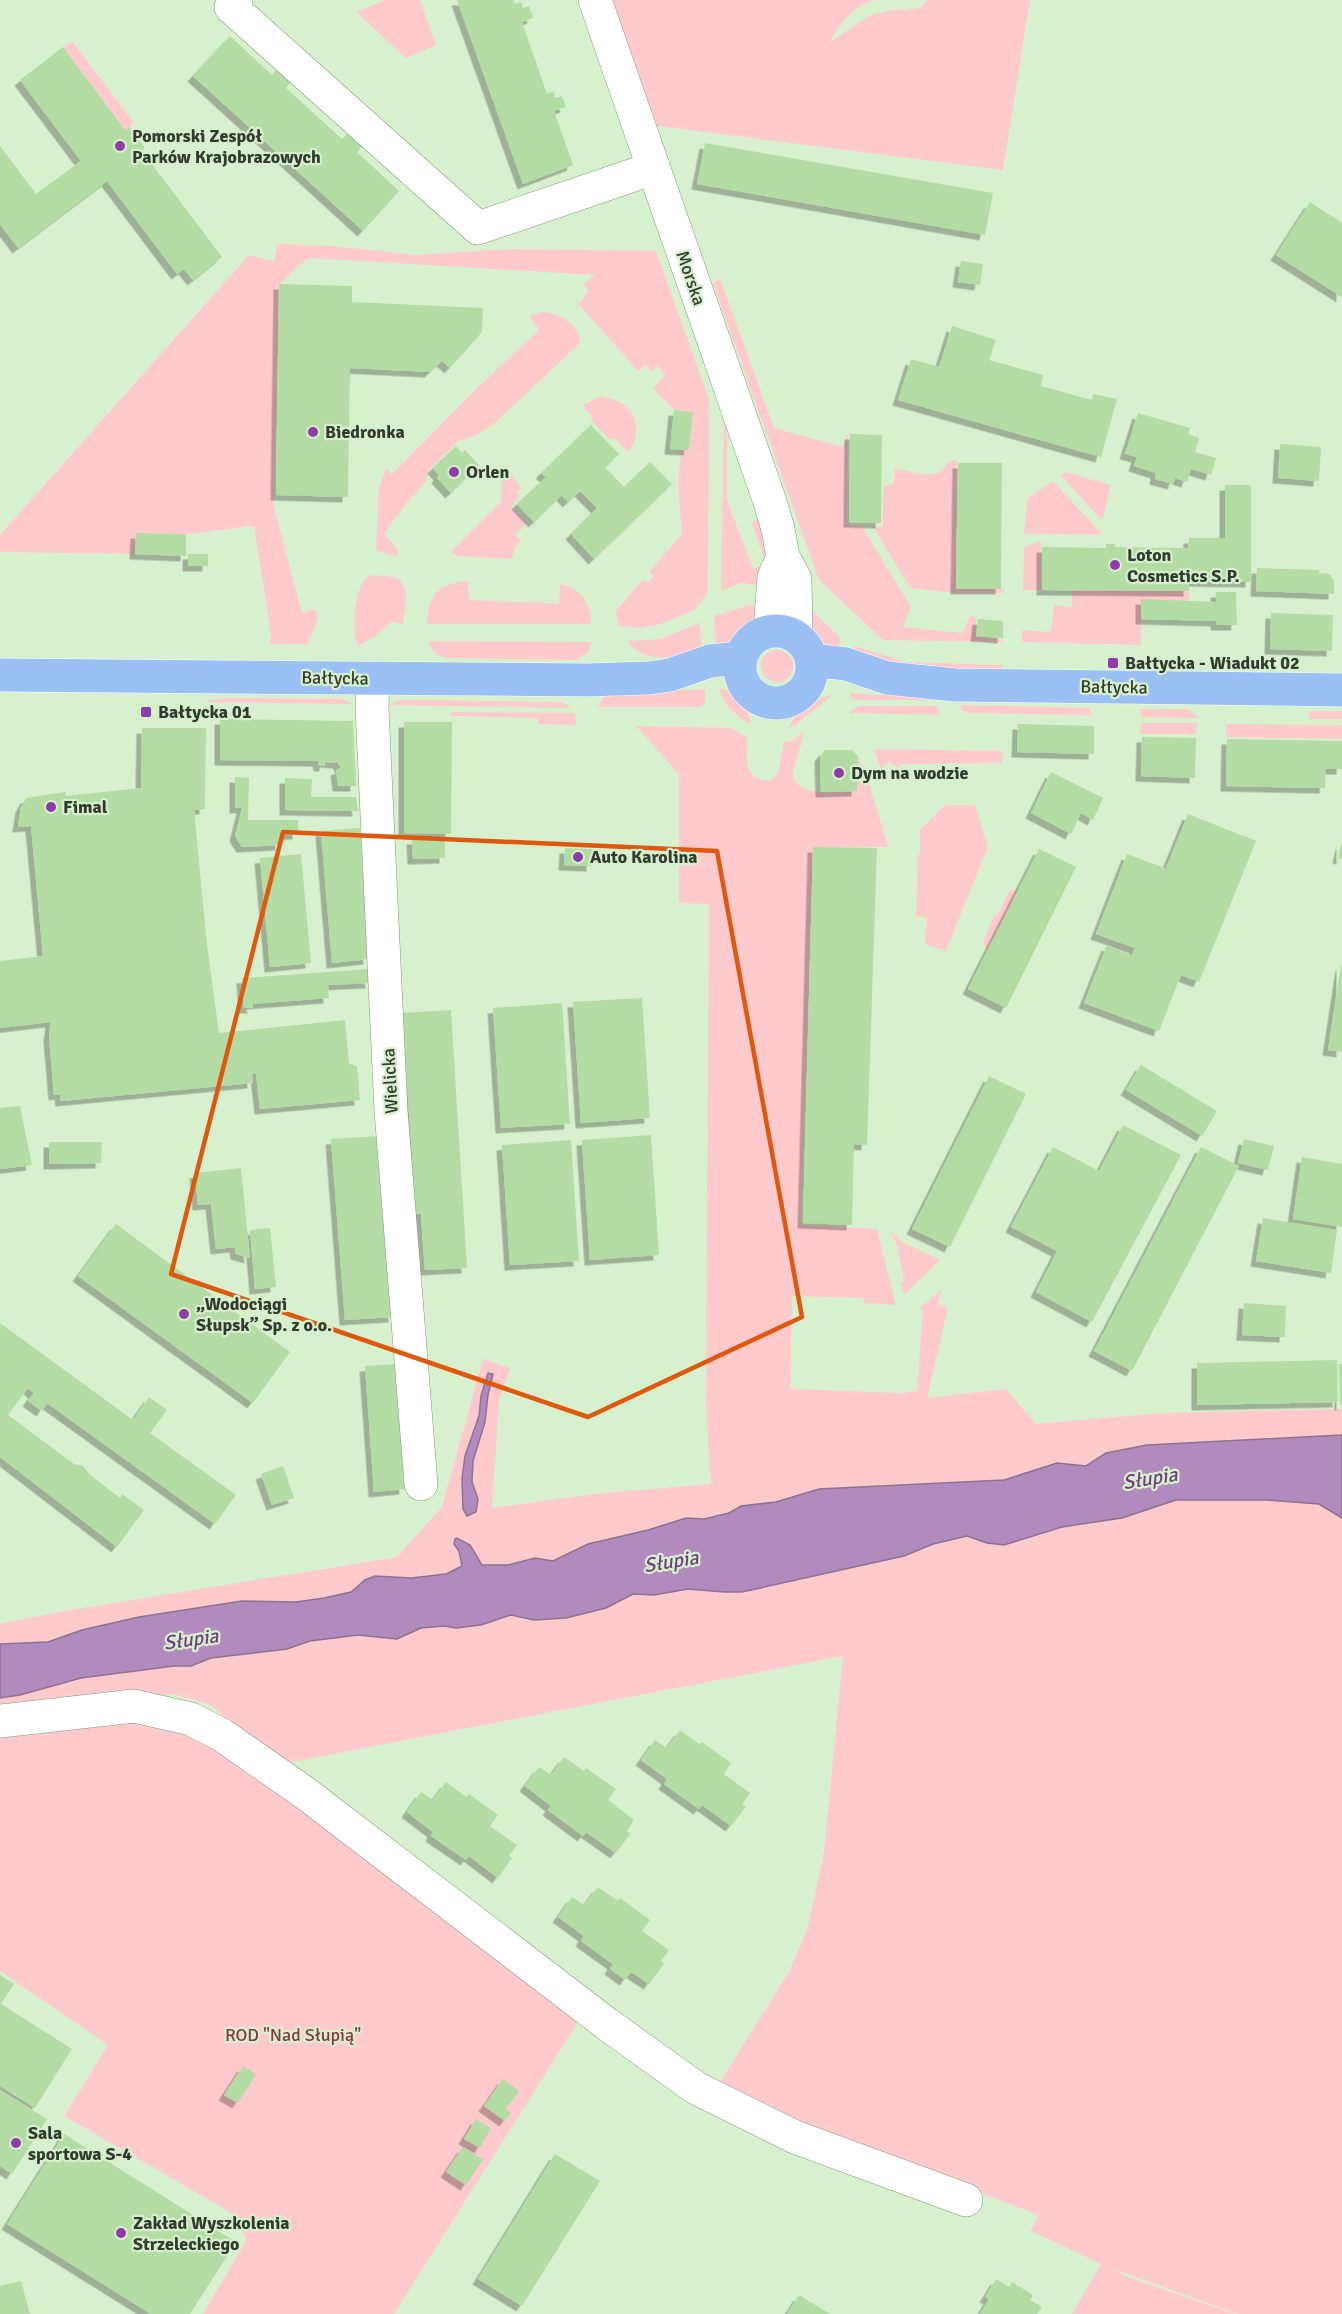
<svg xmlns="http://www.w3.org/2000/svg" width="1342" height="2314" font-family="Signika,sans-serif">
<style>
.green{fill:#ffcacb}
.water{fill:#b18bbe;stroke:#8b7392;stroke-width:1.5}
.building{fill:#b4dca5;filter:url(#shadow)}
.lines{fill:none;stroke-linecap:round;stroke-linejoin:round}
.minor-casing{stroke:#809877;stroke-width:34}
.major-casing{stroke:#fff;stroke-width:34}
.minor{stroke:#fff;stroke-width:33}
.major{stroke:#9bc0f4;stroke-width:33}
.marked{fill:none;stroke:#df580e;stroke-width:4.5;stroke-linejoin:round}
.poi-dot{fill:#8e3aa8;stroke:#d7f1ce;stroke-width:2}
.labels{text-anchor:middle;stroke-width:4.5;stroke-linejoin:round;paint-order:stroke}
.poi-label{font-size:18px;font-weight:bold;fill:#313b2d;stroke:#d7f1ce;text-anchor:start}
.street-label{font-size:18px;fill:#313b2d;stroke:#d7f1ce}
.park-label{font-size:18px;fill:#8a363e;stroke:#d7f1ce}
.water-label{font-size:20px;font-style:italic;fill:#703f80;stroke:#d7f1ce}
</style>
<defs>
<filter id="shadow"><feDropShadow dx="-5.5" dy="5.5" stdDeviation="0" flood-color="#0004"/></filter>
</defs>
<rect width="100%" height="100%" fill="#d7f1ce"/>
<path class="green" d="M386 0H420L436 45 406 58 356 12Z
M612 0H873C853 7 839 24 830 42L869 16 886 11 919 8 928 0H1030L1003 170 657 126Z
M72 41 134 123 125 130 63 47Z
M277 244 333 246 415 255 514 249 656 251 709 399 708 592 695 610 660 624 642 628 619 626 616 611 643 579 648 583 654 576 649 572 682 534 678 484 681 450H689L693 412 675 410 653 389 665 375 658 366 651 371 646 365 638 371 578 304 589 291 583 284 595 275 310 258 299 265 279 285 274 507 302 613 315 609C322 622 311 631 308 644H270L271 634 254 526 186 534 136 533 135 554 0 552V535L249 255 274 261Z
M720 278 774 428 843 447 848 434 847 525 862 526 911 607 903 627 963 633 970 616 976 617V637L1002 640V642L883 640 819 580 713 283Z
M542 312C559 313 580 324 580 343L496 422 477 435 459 441 430 469 425 483 408 501 384 534 397 548 399 554 396 556 376 551 379 488 386 468 392 474 475 390 539 330 529 316Z
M599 397C630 397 648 427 628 452L614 438 610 440 590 419 593 417 582 406Z
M724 409H727V500L753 569 766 564 752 523 758 518 766 526 767 585 745 584 744 582 721 591Z
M957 460 956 589H1004V593H956L910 588 873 527H882L884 486 894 484 895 468C907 470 927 478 938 473 947 468 946 460 957 460Z
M1065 472 1111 485 1103 519 1099 517 1060 475Z
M507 475H511L522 488 517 492 520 496 511 506 527 523 515 534 521 541 515 547 512 559 458 556 451 552 501 502 502 481Z
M1053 481 1101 533 1099 535 1024 533 1028 498Z
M1041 541V590H1023L1024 547Z
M372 575C379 576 390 575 396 578 412 585 404 611 403 624L391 622 376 636 358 646C351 631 353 581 372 575Z
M468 581 469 600 559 604 560 584C581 588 592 603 591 624H427C428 595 438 583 468 581Z
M1072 590 1189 591V601L1141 600V645L1022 642V630L1051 632 1054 605 1072 607Z
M749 605 768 606C753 633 743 638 716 650L714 616Z
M811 610 840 637 839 656 826 646 809 627Z
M700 623 702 653C676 657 646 665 627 641L660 639Z
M428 641 592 642 588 653 576 660 448 658C437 656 432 652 428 641Z
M854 646 905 662 1003 665 999 672H962L853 658Z
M761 666a16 16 0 1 1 32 0a16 16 0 1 1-32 0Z
M719 688C736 691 749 706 751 724 738 719 721 702 719 688Z
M705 689V704L700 707H598L604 697 615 693Z
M850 693 882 695 933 694 938 700H855L851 698Z
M834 694 794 726 788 728C798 708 813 700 834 694Z
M223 698 342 699 354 704 202 702Z
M400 700 562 702 572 708 388 705Z
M961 705 1089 708 1092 715 967 713 961 710Z
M858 706H938L939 715 849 713Z
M1140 709H1187L1200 718 1141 717Z
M1309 711H1342V719H1309Z
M451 712 575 713 576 725 538 724V718L451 716Z
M1141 723H1197L1196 734H1140Z
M1226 724 1342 725V739L1226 737Z
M636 726 731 728 748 738C746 759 743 780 770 781L778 774 784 742 792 741 804 732 793 773C796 799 839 792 857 791L858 756 870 786 888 847H813L801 1225 877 1229 896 1305 864 1303V1298L792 1296 790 1389 904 1393 917 1391 923 1309 920 1308 942 1289 937 1304 948 1308 927 1398 1006 1389 1036 1424 1160 1413 1342 1409V1435L1147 1445 1106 1453 1086 1466 1057 1463 1004 1480 819 1489 776 1502 741 1506 729 1513 704 1519 686 1518 648 1530 588 1544 553 1561 535 1558 508 1565 462 1566 446 1574 365 1580 351 1592 324 1598 296 1602 242 1601 139 1617 82 1630 48 1642 0 1644V1624L65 1611 397 1557 442 1507 483 1359 510 1368 499 1401 492 1508 595 1494 711 1484 706 1409 709 904 679 903V774Z
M877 749 1003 751 1002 763 900 764 899 769 889 761 881 769 874 750Z
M945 805H975L988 847 946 951 925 944 927 917 916 916 918 854H920V833H917Z
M1014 890 1018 891 988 949 983 943 994 915 997 916 1009 891Z
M891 1231 902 1242 940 1260 904 1295 901 1283 904 1281 896 1241H894Z
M1176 1500H1267L1319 1504 1342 1518V2314H1238L1111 2268 1128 2277 1235 2314H1072L1101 2264 1031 2231 1038 2215 715 2090 789 1972 808 1927 824 1852 843 1656 286 1763 246 1736 211 1705 173 1694 119 1697 0 1712V1698L20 1695 81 1678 174 1666H191L211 1658 287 1649 310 1641 358 1635 397 1639 421 1628 444 1626 457 1628 481 1625 511 1615 534 1620 606 1608 633 1594 654 1595 688 1589 724 1592H742L904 1556 933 1544 967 1536 987 1543 1004 1545 1062 1527 1091 1523Z
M141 1717 219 1748 580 2019 394 2314H203L247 2239 230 2212 64 2116 108 2045 0 1971V1732Z"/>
<path class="water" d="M488 1373 493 1374 488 1395 485 1422 473 1461 472 1482 478 1499 476 1512 467 1516 463 1509 462 1479 465 1456 479 1416 481 1396Z
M1342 1435V1518L1319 1504 1267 1500H1176L1122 1518 1062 1527 1004 1545 987 1543 967 1536 933 1544 904 1556 742 1592H724L688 1589 654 1595 633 1594 606 1608 566 1618 534 1620 511 1615 481 1625 456 1628 444 1626 421 1628 397 1639 358 1635 310 1641 287 1649 211 1658 191 1666H174L81 1678 20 1695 0 1698V1644L48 1642 82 1630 139 1617 242 1601 296 1602 324 1598 351 1592 365 1580 375 1576 411 1578 446 1574 462 1566 459 1551 454 1544 455 1539 457 1538 470 1545 482 1565H508L535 1558 553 1561 588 1544 648 1530 686 1518 704 1519 729 1513 741 1506 776 1502 819 1489 1004 1480 1057 1463 1086 1466 1106 1453 1147 1445Z"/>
<path class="building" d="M457 0H514L515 4 521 2 523 8 529 6 533 18 522 22 547 94 554 91 555 98 562 96 566 107 554 111 573 165 523 184Z
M230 36 272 75 276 70 282 74 294 78 286 88 342 139 347 134 352 138 356 135 365 143 357 152 399 191 363 231 193 76Z
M63 47 125 130 129 127 145 148 142 151 222 257 193 280 184 269 177 274 107 181 18 248 0 224V146L36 194 81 161 20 80Z
M705 143 993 193 985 235 697 184Z
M1310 202 1342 223V297L1276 255Z
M961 261 983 264 980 285 958 282Z
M279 284 352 286V302L483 308 482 332 450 368 442 361 430 372 350 368 348 497 276 495Z
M952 326 996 340 989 360 1043 375 1041 386 1092 400 1093 394 1117 399 1101 457 898 400 911 359 939 367Z
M674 410 693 412 689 450 670 449Z
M1138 413 1190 428 1188 434 1199 438 1195 452 1216 458 1211 475 1191 469 1187 482 1175 478 1173 484 1155 479 1156 473 1134 466 1137 457 1125 454Z
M591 425 619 454 605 467 624 487 650 462 672 484 594 559 571 534 597 508 580 491 568 502 562 495 534 522 517 504 546 477 541 473Z
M850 434 882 435 881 523 849 522Z
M1280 444 1321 447 1319 481 1278 478Z
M456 446 462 453 465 450 479 465 451 493 437 478 439 475 433 468Z
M958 463H1002L1001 589H956Z
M1225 485H1251V582L1189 581V591L1042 590V547L1106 548V544H1115V547L1188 548 1189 538H1225Z
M136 533 186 534V556L135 554Z
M188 554H208V566H188Z
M1257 568 1319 570V573L1330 574 1334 581V594L1256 591Z
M1216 592H1236L1237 625H1216V621L1141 619V599L1216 602Z
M1271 613 1333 615 1332 651 1270 649Z
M978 619 1003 621V638L976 636Z
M220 719 353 721 356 786H338L336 770 341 768 338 763 325 762V766H319L318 761 220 760Z
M404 722H452L451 834 404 833Z
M1018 724 1094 726V754L1017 752Z
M142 728H206L205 809 194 810 207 945 219 1033 345 1020 349 1064 357 1066 360 1100 260 1109 256 1074H252L253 1083 61 1101 60 1094 54 1095 49 1036 51 1022 0 1028V961L43 956 31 826 18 827 21 807 26 798 65 792 66 796 141 788Z
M1142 737 1196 738 1195 778 1141 776Z
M1227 739 1342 741V769H1326L1325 788 1226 786Z
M825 750H852L858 756 857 791 821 792 820 756Z
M1051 772 1103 798 1093 820 1081 813 1071 834 1031 813Z
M235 777 249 778 248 820H298V834L280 835 281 845 242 847 235 836 242 808H235Z
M285 778 312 779 311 797H356L358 811 285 810Z
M1188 814 1256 841 1199 982 1181 975 1159 1031 1084 1003 1107 945 1132 956 1135 948 1096 934 1127 854 1165 868 1160 883Z
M360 828 369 959 332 963 321 831Z
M445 838V858L413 859 412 839Z
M1341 844H1342V859L1338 858Z
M813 847 877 848 867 1145 854 1144 852 1225 803 1223Z
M565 848 592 849V866L564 865Z
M1039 849 1076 867 1006 1008 968 989Z
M301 854 311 963 270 967 260 858Z
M1341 965H1342V1052L1328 1050Z
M369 969 371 983 328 985 329 998 252 1004 253 1008H244L242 978Z
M642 998 650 1118 581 1123 573 1002Z
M562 1003 570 1124 501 1128 493 1008Z
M451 1010 467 1268 425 1270 421 1214H416L402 1013Z
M1141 1065 1217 1111 1202 1136 1126 1090Z
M989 1076 1026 1094 950 1247 912 1229Z
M20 1106 32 1165 0 1169V1108Z
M1123 1125 1181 1155 1092 1322 1036 1292 1057 1251 1011 1227 1053 1147 1099 1171Z
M651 1135 659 1255 590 1260 582 1140Z
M380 1136 394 1317 345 1320 331 1139Z
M1244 1139 1274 1146 1268 1170 1238 1163Z
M571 1140 579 1261 510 1265 502 1145Z
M49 1142H102L101 1163 49 1164Z
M1201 1147 1239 1166 1132 1371 1094 1351Z
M1302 1157 1342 1164V1227L1293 1219Z
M241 1168 250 1258 236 1254 235 1247 216 1249 211 1204 198 1205 195 1173Z
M1263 1218 1337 1230 1331 1273 1256 1261Z
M116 1224 290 1352 253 1403 78 1276Z
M270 1228 276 1287 255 1289 250 1230Z
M1244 1303 1286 1306 1285 1337 1242 1335Z
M0 1323 133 1420 149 1397 167 1410 150 1433 236 1495 215 1524 47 1403 42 1411 28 1401 34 1393 28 1388 8 1415 74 1464 83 1466 90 1475 120 1498 122 1494 144 1510 117 1547 0 1457Z
M1337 1360 1338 1402 1197 1405V1363Z
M397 1364 405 1489 374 1492 365 1366Z
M1339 1364H1342V1405H1340Z
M283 1466 294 1498 272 1505 261 1474Z
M680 1730 700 1745 702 1742 731 1763 724 1774 750 1793 742 1804 746 1807 731 1826 702 1805 699 1809 664 1784 667 1779 641 1760 655 1740 667 1748Z
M564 1757 584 1771 586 1768 616 1789 608 1800 634 1820 627 1831 630 1834 616 1853 586 1832 583 1836 548 1810 551 1806 525 1786 539 1767 551 1775Z
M446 1782 466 1797 469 1794 498 1815 490 1826 517 1845 509 1856 512 1858 498 1878 469 1856 466 1860 431 1836 433 1832 407 1812 421 1792 433 1800Z
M598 1887 618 1901 620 1898 650 1920 642 1931 669 1950 661 1961 664 1964 649 1984 631 1972 625 1980 610 1969 613 1964 581 1941 584 1936 558 1917 572 1897 584 1905Z
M0 1975 14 1984 1 2004 72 2049 35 2108 0 2086Z
M243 2066 256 2074 238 2103 224 2095Z
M503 2079 519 2091 506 2109 511 2113 505 2121 484 2106Z
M0 2090 47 2119 12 2174 0 2166Z
M476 2119 491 2128 480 2148 464 2139Z
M64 2134 236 2242 190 2314H151L7 2224Z
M463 2147 483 2160 466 2185 446 2172Z
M555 2154 600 2181 522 2306 478 2279Z
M996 2279 1009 2287 1012 2282 1033 2295 1030 2300 1042 2307 1037 2314H980L989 2299 985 2297Z
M21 2281 30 2314H0V2286Z
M799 2295 830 2314H787Z"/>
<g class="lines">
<defs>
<path id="minor" d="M236 0 231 7 478 228 654 168
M595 0 769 499 778 529 783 557
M770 631 774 577 783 557 795 579 796 636
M373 679 372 709 391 1111 421 1484
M0 1721 134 1706 191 1719 222 1735 305 1793 607 2024 696 2088 795 2137 966 2200"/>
<path id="major" d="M740 667a36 36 0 1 1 72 0a36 36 0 1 1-72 0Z
M812 660 846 664 887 678 955 685 1342 690
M0 675 587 680 649 678 670 675 710 661 740 658"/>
</defs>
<use href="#minor" class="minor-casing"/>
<use href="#major" class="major-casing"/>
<use href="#minor" class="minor"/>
<use href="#major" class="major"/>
</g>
<path class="marked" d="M283 832 717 851 802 1317 588 1417 171 1274Z"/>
<g class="poi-dot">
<circle cx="120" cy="146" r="6"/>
<circle cx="313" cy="432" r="6"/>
<circle cx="454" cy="472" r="6"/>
<circle cx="1115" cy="565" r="6"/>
<rect x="1107" y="657" width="12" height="12" rx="3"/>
<rect x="140" y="706" width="12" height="12" rx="3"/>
<circle cx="839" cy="773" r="6"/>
<circle cx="51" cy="807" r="6"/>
<circle cx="578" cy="857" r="6"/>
<circle cx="184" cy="1314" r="6"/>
<circle cx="16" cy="2143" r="6"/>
<circle cx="121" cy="2233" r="6"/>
</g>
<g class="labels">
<g class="poi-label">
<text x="132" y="142">Pomorski Zespół<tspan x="132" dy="21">Parków Krajobrazowych</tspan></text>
<text x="325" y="438">Biedronka</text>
<text x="466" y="478">Orlen</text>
<text x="1127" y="561">Loton<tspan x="1127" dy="21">Cosmetics S.P.</tspan></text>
<text x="1125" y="669">Bałtycka - Wiadukt 02</text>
<text x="158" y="718">Bałtycka 01</text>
<text x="851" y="779">Dym na wodzie</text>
<text x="63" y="813">Fimal</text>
<text x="590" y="863">Auto Karolina</text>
<text x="196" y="1310">„Wodociągi<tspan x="196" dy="21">Słupsk” Sp. z o.o.</tspan></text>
<text x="28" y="2139">Sala<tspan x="28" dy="21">sportowa S-4</tspan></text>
<text x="133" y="2229">Zakład Wyszkolenia<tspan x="133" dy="21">Strzeleckiego</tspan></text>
</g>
<g class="street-label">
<text transform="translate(691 278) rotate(71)" y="6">Morska</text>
<text transform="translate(335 678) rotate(1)" y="6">Bałtycka</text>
<text transform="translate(1114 687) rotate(1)" y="6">Bałtycka</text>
<text transform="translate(390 1081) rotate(-93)" y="6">Wielicka</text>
</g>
<g class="park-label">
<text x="293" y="2041">ROD "Nad Słupią"</text>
</g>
<g class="water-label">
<text transform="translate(1150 1478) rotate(-9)" y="7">Słupia</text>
<text transform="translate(671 1561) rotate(-9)" y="7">Słupia</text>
<text transform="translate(191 1639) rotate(-8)" y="7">Słupia</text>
</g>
</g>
</svg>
